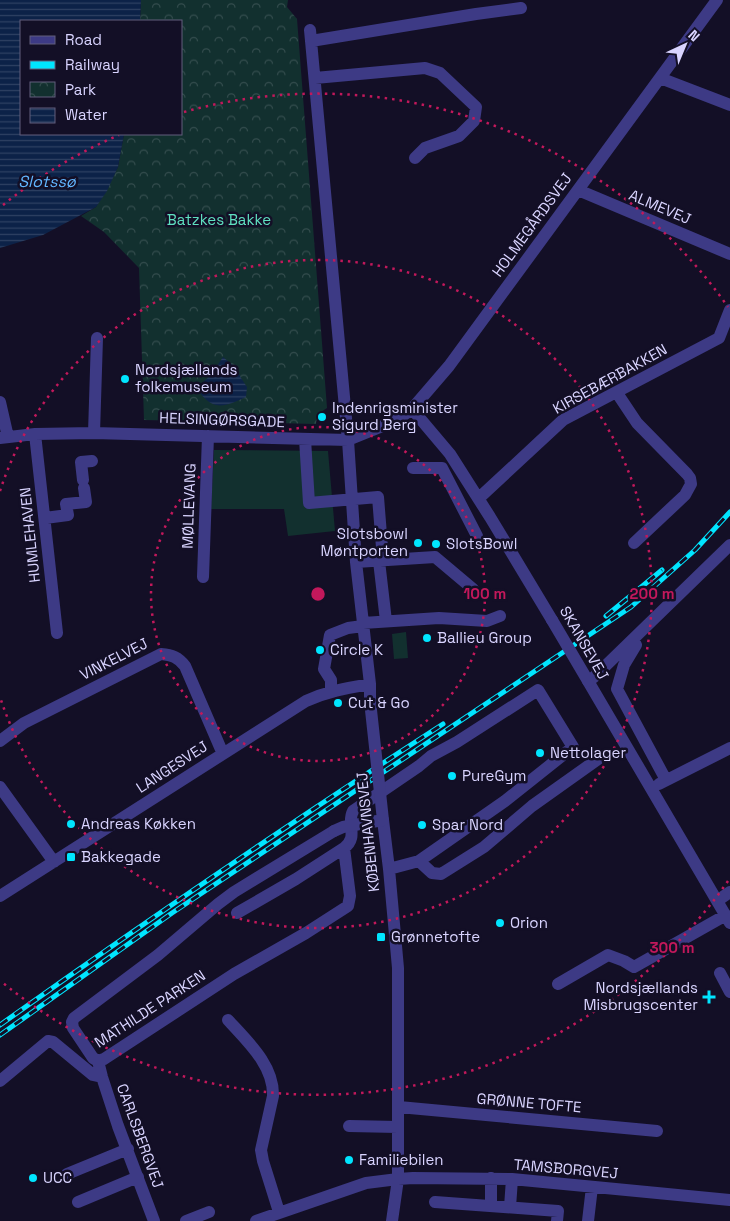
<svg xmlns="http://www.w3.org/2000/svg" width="730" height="1221" font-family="'Space Grotesk',sans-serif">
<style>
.grass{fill:#12302f}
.park{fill:url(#park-crowns)}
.water{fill:url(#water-rules)}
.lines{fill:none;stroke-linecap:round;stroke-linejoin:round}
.minor{stroke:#3d3a85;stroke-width:12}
.rail-casing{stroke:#00e5ff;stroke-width:5}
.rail{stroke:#130f26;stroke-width:3;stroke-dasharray:9;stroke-linecap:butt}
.minor-bridge{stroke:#3d3a85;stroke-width:12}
.ring{fill:none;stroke:#c2185b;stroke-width:2.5;stroke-dasharray:2.5 5}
.poi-dot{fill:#00e5ff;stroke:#130f26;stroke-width:2}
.labels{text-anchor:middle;stroke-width:5;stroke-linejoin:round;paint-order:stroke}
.street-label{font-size:15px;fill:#d9d4ff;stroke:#130f26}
.park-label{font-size:15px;fill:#5fe0c0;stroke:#130f26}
.poi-label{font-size:15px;fill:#d9d4ff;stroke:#130f26;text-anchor:start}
.water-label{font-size:16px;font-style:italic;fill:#62b6ff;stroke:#130f26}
.centre{fill:#c2185b;stroke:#130f26;stroke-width:2.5}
.ring-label{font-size:15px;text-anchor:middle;font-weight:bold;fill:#c2185b;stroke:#130f26;stroke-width:5;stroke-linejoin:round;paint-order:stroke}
</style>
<defs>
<pattern id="park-crowns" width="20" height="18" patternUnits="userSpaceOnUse" patternTransform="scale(1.25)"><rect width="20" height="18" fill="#12302f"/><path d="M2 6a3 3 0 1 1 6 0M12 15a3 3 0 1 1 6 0" fill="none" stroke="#344d4e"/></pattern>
<pattern id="water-rules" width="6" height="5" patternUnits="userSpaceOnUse" patternTransform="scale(1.25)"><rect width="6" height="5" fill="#0c2248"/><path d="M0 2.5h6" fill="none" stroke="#2f4163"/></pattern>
</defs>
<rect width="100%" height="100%" fill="#130f26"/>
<path class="grass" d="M214 450 328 451 335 531 288 536 284 509H211Z
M406 632 408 658 394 659 392 634Z"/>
<path class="park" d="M141 0H288L287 7 297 19 327 408C319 413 317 415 316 424L144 420 139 268 104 232 81 216 96 207 118 167 124 134H181V21H140Z"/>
<path class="water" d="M0 0H141L140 21H21V134H124L118 167 107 191 96 207 43 235 0 248Z
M223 357 236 368 241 378 247 387 246 397C226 406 215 412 200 393L202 383 211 375Z"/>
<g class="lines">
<path class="minor" d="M310 30 348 440 356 562 370 684V701
M311 41 476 14 521 8
M315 78 425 68 440 73 476 107 474 121 459 136 425 148 415 158
M660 78 730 105
M578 190 730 254
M617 393 637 423 687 474 690 478 691 484 685 495 634 543
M0 402 8 437
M412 409 450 454 490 517 552 620
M94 433 97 338
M35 434 57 633
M0 438 35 434 94 433 348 440 395 421 412 409 449 366 717 0
M305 439 309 503 378 497 383 560
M413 468H442L477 536
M83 480 81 462 92 461
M479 498 563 420 719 338 730 310
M45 518 68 515 66 504 86 502 84 488
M730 545 594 677 588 681 730 923
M379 561 386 621
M356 562 435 557 473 589
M203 577 208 436
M363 623 439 618 487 621 500 616
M636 645 624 665 617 689 666 780
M331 691V680L324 669 330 635 348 628 363 626
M0 741 24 723 161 654C172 655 178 657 185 666L223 754
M659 784 730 748
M0 787 54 862
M383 820 389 869 398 968V1179L392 1221
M344 848C359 837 346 824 353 811L419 766 431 756 457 742 538 690 573 747 505 801 419 861
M389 869 419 861 432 873 441 874 484 847 532 806 598 759
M0 896 306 701C328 691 347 688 370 684
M717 901 730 892
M237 913 296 879 344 848 350 896 348 906 306 933 234 974 104 1059 98 1061 93 1058 73 1028 72 1022 74 1018 158 955 218 904 234 892 334 831
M720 973 730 992
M558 984 608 955 624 961 634 967 726 915
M228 1020C247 1041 274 1065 273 1096L261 1150 263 1161 279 1212
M98 1061 102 1077 118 1126 154 1221
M0 1081 48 1041 53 1042 93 1075 102 1077
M399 1107 657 1131
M349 1126 398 1127
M67 1174 128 1149
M78 1202 138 1177
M435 1202 558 1211 557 1221
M491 1206V1178
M510 1207 512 1179
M186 1221 209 1212
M256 1221 366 1183 398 1179 413 1178 512 1179 730 1200
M588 1221 592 1187"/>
<defs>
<path id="rail" d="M606 616 662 570
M0 1025C146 921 293 821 443 724
M0 1035 172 913 631 607 695 550 730 512"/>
</defs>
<use href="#rail" class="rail-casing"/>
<use href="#rail" class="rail"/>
<path class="minor-bridge" d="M552 620 588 681
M334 831 343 827 383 820 370 701"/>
</g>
<g class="ring">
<circle cx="318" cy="594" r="167"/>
<path d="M0 491A334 334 0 1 1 0 697"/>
<path d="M728 881A500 500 0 0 1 3 983M3 205A500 500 0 0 1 119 135M184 112A500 500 0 0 1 728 307"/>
</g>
<g class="poi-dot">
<circle cx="125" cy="379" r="5"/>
<circle cx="322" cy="417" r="5"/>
<circle cx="418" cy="543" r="5"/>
<circle cx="436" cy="544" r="5"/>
<circle cx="427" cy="638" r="5"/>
<circle cx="320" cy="650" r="5"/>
<circle cx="338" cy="703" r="5"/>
<circle cx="540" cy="753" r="5"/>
<circle cx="452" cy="776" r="5"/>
<circle cx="71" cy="824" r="5"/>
<circle cx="422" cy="825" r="5"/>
<rect x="66" y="852" width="10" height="10" rx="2.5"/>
<circle cx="500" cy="923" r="5"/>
<rect x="376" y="932" width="10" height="10" rx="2.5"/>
<path d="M706.5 989.5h5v5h5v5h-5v5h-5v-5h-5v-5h5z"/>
<circle cx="349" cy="1160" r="5"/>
<circle cx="33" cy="1178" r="5"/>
</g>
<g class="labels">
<g class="street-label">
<text transform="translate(660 207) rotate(23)" y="5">ALMEVEJ</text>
<text transform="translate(532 225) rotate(-54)" y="5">HOLMEGÅRDSVEJ</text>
<text transform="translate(610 379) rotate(-29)" y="5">KIRSEBÆRBAKKEN</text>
<text transform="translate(222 420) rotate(2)" y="5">HELSINGØRSGADE</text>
<text transform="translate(189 506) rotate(-88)" y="5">MØLLEVANG</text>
<text transform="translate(30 535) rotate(-96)" y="5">HUMLEHAVEN</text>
<text transform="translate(584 643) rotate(60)" y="5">SKANSEVEJ</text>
<text transform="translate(114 659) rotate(-27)" y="5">VINKELVEJ</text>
<text transform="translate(172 767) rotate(-33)" y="5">LANGESVEJ</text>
<text transform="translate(368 832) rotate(-96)" y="5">KØBENHAVNSVEJ</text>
<text transform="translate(150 1009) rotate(-33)" y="5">MATHILDE PARKEN</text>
<text transform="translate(529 1103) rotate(5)" y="5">GRØNNE TOFTE</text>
<text transform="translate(140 1136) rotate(70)" y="5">CARLSBERGVEJ</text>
<text transform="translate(566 1169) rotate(5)" y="5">TAMSBORGVEJ</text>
</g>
<g class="park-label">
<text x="219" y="225">Batzkes Bakke</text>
</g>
<g class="poi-label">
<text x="135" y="375">Nordsjællands<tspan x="135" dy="17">folkemuseum</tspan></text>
<text x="332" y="413">Indenrigsminister<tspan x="332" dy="17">Sigurd Berg</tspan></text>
<text x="408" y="539" text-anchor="end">Slotsbowl<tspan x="408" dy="17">Møntporten</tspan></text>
<text x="446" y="549">SlotsBowl</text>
<text x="437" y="643">Ballieu Group</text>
<text x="330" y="655">Circle K</text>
<text x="348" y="708">Cut &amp; Go</text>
<text x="550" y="758">Nettolager</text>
<text x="462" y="781">PureGym</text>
<text x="81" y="829">Andreas Køkken</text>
<text x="432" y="830">Spar Nord</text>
<text x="81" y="862">Bakkegade</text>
<text x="510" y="928">Orion</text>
<text x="391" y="942">Grønnetofte</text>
<text x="698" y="993" text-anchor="end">Nordsjællands<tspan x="698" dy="17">Misbrugscenter</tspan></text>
<text x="359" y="1165">Familiebilen</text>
<text x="43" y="1183">UCC</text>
</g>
<g class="water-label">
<text x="47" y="187">Slotssø</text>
</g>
</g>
<circle cx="318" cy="594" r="8" class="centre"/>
<g class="ring-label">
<text x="485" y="599">100 m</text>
<text x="652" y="599">200 m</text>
<text x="672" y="953">300 m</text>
</g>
<rect x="20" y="20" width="162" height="115" fill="#130f26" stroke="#625e7d"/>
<rect x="30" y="36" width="25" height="8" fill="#3d3a85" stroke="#625e7d"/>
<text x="65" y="45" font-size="15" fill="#d9d4ff">Road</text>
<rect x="30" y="61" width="25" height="8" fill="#00e5ff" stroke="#625e7d"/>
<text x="65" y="70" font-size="15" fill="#d9d4ff">Railway</text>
<rect x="30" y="82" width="25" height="15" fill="url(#park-crowns)" stroke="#625e7d"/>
<text x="65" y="95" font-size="15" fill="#d9d4ff">Park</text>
<rect x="30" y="108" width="25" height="15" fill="url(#water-rules)" stroke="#625e7d"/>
<text x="65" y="120" font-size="15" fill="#d9d4ff">Water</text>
<g transform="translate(685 45) rotate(44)" stroke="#130f26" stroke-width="4" paint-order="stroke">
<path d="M0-4L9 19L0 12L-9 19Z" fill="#d9d4ff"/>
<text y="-8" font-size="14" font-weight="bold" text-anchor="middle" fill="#d9d4ff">N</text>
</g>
</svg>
